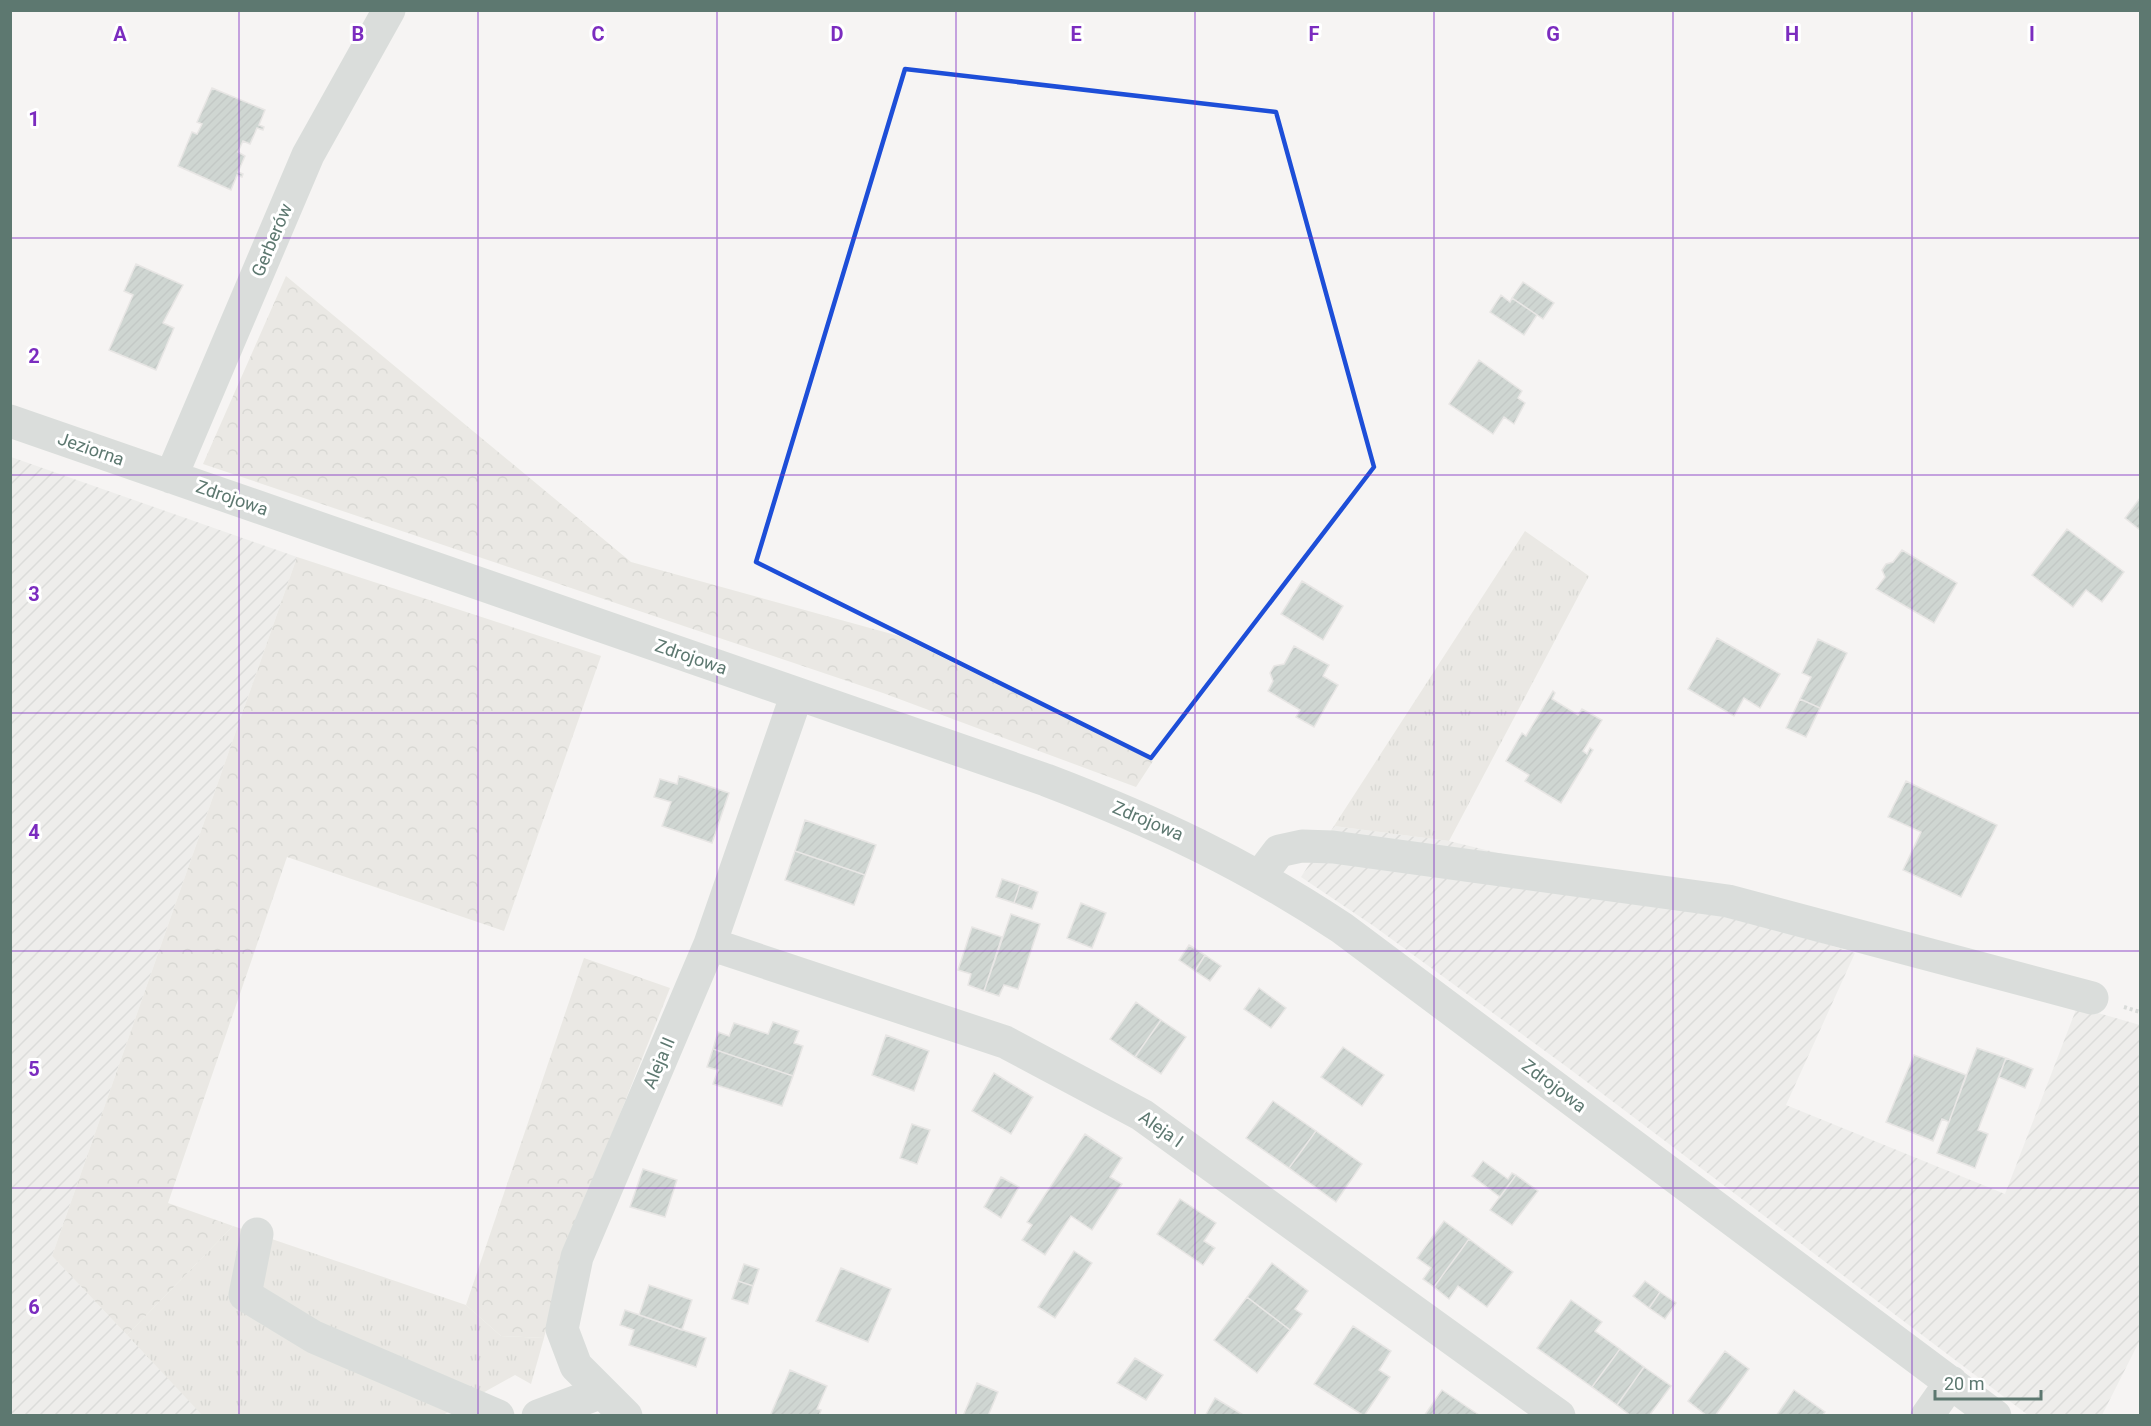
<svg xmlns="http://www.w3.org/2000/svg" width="2151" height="1426" font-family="Roboto,sans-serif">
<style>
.industrial{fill:url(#industrial-furrows)}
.grass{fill:url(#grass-tufts)}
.forest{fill:url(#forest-crowns)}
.building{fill:url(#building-hatch);stroke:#d8d6d5;stroke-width:1.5}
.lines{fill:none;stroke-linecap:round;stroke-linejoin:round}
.path{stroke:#b5bcba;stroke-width:4;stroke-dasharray:3 3;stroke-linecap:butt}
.minor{stroke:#b8c2bf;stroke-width:33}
.marked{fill:none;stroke:#1d4ed8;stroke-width:4.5;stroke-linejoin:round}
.grid{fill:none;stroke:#7b2cbf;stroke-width:1.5;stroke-opacity:0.55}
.labels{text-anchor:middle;stroke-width:6;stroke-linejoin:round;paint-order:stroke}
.street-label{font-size:18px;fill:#5d7870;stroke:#fff}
.grid-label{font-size:20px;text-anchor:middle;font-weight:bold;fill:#7b2cbf;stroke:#fff;stroke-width:6;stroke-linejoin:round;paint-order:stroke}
</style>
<defs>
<pattern id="industrial-furrows" width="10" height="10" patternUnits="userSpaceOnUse" patternTransform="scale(1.5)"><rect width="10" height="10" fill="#e4e5e3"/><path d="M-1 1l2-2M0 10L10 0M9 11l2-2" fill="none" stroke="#bcbebc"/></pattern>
<pattern id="grass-tufts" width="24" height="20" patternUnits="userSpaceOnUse" patternTransform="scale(1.5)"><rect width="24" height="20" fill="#dbdad2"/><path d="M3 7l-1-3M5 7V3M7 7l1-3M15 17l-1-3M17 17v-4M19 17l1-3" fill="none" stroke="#b5b6af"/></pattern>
<pattern id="forest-crowns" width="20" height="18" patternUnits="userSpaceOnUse" patternTransform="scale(1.5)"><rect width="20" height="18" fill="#dbdad2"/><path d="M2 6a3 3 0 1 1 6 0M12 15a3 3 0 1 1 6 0" fill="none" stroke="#b5b6af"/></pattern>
<pattern id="building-hatch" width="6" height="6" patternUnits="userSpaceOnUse" patternTransform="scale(1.5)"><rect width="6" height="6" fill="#a1b1ab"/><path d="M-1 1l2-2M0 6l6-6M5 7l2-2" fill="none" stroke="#869590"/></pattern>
</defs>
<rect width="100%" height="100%" fill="#f6f4f3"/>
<path class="industrial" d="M11 457 297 557 52 1256 203 1415 11 1416Z
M1334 826 1449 841 1650 890 1855 953 1786 1105 2005 1194 2077 1007 2140 1025V1340L2102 1415H2028L1567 1067 1375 927 1301 877Z"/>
<path class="grass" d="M1525 531 1589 576 1449 841 1334 826Z
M233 1226 466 1305 501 1336 544 1338 531 1384 515 1375 443 1415 203 1416 127 1335Z"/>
<path class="forest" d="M286 276 631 562 899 636 1153 761 1136 787 883 693 203 464Z
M297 557 601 656 504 931 287 857 168 1203 233 1226 127 1335 52 1256Z
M584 958 670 988 564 1255 544 1338 501 1336 466 1305Z"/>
<path class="building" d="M212 88 265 110 259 125 264 127 263 130 257 128 250 144 243 141 238 152 245 156 238 172 243 174 242 177 237 175 231 190 178 166 192 132 197 134 202 124 197 122Z
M136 264 183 285 163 323 174 328 156 370 109 350 133 295 124 291Z
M1523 282 1554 303 1543 319 1512 298Z
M1501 295 1510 302 1512 298 1537 315 1524 335 1490 312Z
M1479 360 1522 391 1518 398 1525 403 1514 424 1504 417 1493 434 1449 404Z
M2140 498V530L2125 518Z
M2067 529 2124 572 2102 602 2086 590 2073 607 2032 575Z
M1902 550 1957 583 1934 623 1876 589 1885 577 1882 570 1886 564 1893 562Z
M1302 581 1343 606 1323 640 1281 614Z
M1717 638 1780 674 1760 708 1744 698 1734 716 1688 689Z
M1818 639 1847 653 1820 708 1800 699 1811 677 1802 673Z
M1294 646 1329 665 1323 676 1338 685 1314 727 1296 717 1300 710 1268 691 1273 681 1270 673 1274 666 1284 664Z
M1553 691 1555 693 1552 699 1578 715 1582 709 1602 720 1583 751 1587 754 1590 748 1593 750 1561 803 1525 781 1529 775 1506 761 1522 733 1526 736Z
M1800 699 1820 708 1806 737 1786 728Z
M679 776 729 793 712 843 662 826 671 802 654 797 660 779 677 784Z
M1906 781 1997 825 1961 897 1903 870 1921 832 1888 817Z
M805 820 876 845 865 875 795 851Z
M795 851 865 875 854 905 785 880Z
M1002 879 1020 885 1014 903 996 897Z
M1020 885 1038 892 1032 909 1014 903Z
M1081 903 1106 913 1092 948 1067 938Z
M1011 914 1040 924 1018 989 1004 985 999 996 984 991Z
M972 927 1002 937 984 991 968 985 971 974 958 970Z
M1189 945 1205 955 1195 971 1179 960Z
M1205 955 1221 966 1210 981 1195 971Z
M1259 988 1286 1008 1271 1028 1244 1009Z
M1136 1002 1161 1020 1135 1057 1110 1039Z
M1161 1020 1186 1037 1161 1074 1135 1057Z
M773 1022 799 1031 794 1043 803 1046 793 1076 713 1049 718 1032 729 1036 734 1023 768 1034Z
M886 1035 929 1051 914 1091 872 1075Z
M1343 1047 1384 1075 1362 1106 1321 1077Z
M1977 1048 2006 1058 1978 1130 1988 1134 1975 1168 1937 1153Z
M713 1049 793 1076 782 1106 713 1084 718 1070 707 1067Z
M1914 1055 1966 1075 1949 1122 1942 1119 1933 1141 1886 1122Z
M2006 1058 2033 1069 2025 1088 1999 1077Z
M994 1073 1033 1097 1011 1134 972 1111Z
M1273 1101 1316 1131 1289 1168 1246 1138Z
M912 1124 930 1130 917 1164 900 1158Z
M1316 1131 1362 1164 1336 1202 1289 1168Z
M1085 1134 1122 1158 1110 1177 1122 1184 1092 1230 1071 1216 1045 1255 1022 1240 1032 1225 1027 1222Z
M1483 1161 1508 1179 1512 1173 1516 1175 1500 1197 1472 1176Z
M643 1169 677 1180 665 1217 630 1207Z
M1516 1175 1538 1191 1512 1225 1490 1210Z
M1001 1177 1019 1187 1001 1218 984 1207Z
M1180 1199 1216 1223 1204 1241 1215 1248 1203 1265 1157 1234Z
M1444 1221 1469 1239 1434 1287 1423 1279 1431 1268 1417 1258Z
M1469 1239 1513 1272 1487 1307 1458 1286 1449 1299 1434 1287Z
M1074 1251 1092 1263 1055 1318 1038 1307Z
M1272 1263 1308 1291 1295 1309 1302 1314 1290 1330 1247 1297Z
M744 1264 759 1269 753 1286 738 1281Z
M841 1268 891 1289 868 1342 816 1321Z
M738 1281 753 1286 748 1304 732 1299Z
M1645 1281 1660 1292 1649 1308 1633 1296Z
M649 1285 692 1300 682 1330 639 1315Z
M1660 1292 1676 1303 1665 1319 1649 1308Z
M1247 1297 1290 1330 1257 1373 1214 1340Z
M1571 1300 1602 1322 1595 1331 1620 1349 1592 1387 1537 1348Z
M625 1310 706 1338 696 1367 629 1345 634 1330 620 1325Z
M1353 1326 1391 1351 1379 1370 1390 1377 1364 1416 1314 1384Z
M1620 1349 1644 1367 1617 1405 1592 1387Z
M1725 1351 1749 1369 1715 1416H1707L1688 1401Z
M1135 1358 1163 1375 1146 1400 1117 1383Z
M1644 1367 1671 1386 1649 1416H1631L1617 1405Z
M790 1370 827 1386 817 1409 821 1410 819 1416H770Z
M977 1383 998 1392 988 1416H963Z
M1442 1390 1479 1415 1424 1416Z
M1794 1390 1825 1412 1822 1416H1776Z
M1215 1398 1245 1416H1205Z"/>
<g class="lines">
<path class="path" d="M2124 1007 2140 1012"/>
<path class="minor" d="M10 421 1046 780C1156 822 1244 863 1342 928L1995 1416
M171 477 308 155 389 10
M1260 876 1279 851 1302 846 1333 847 1728 901 2092 998
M710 944 1005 1042 1142 1115 1559 1416
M257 1234 245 1295 314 1337 498 1416
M538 1416 602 1392
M626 1416 576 1366 562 1329 577 1257 710 944 797 694
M1927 1416 1951 1382"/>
</g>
<path d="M0 0H2151V1426H0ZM905 69 1276 112 1374 467 1151 758 756 562Z" fill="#f6f4f3" fill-opacity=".55" fill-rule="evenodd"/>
<path class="marked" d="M905 69 1276 112 1374 467 1151 758 756 562Z"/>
<path class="grid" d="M239 10V1416M478 10V1416M717 10V1416M956 10V1416M1195 10V1416M1434 10V1416M1673 10V1416M1912 10V1416M10 238H2140M10 475H2140M10 713H2140M10 951H2140M10 1188H2140"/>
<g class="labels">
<g class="street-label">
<text transform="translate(272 240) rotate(-67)" y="6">Gerberów</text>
<text transform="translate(91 449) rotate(19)" y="6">Jeziorna</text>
<text transform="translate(232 498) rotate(19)" y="6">Zdrojowa</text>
<text transform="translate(691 657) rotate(19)" y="6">Zdrojowa</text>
<text transform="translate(1148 821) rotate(23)" y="6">Zdrojowa</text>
<text transform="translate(659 1063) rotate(-67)" y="6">Aleja II</text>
<text transform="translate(1554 1086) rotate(37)" y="6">Zdrojowa</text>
<text transform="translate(1161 1129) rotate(35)" y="6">Aleja I</text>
</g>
</g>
<g class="grid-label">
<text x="120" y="41">A</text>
<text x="358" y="41">B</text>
<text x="598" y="41">C</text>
<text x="837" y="41">D</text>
<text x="1076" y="41">E</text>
<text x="1314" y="41">F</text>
<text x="1553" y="41">G</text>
<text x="1792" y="41">H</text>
<text x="2032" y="41">I</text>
<text x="34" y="126">1</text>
<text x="34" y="363">2</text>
<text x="34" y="601">3</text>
<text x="34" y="839">4</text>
<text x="34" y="1076">5</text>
<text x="34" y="1314">6</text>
</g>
<rect width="2151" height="1426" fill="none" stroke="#5d7870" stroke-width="24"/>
<path d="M1935 1390v9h106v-9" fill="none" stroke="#5d7870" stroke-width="3"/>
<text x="1944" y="1390" font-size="18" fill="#5d7870" stroke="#ffffff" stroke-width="4.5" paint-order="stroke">20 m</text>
</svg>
